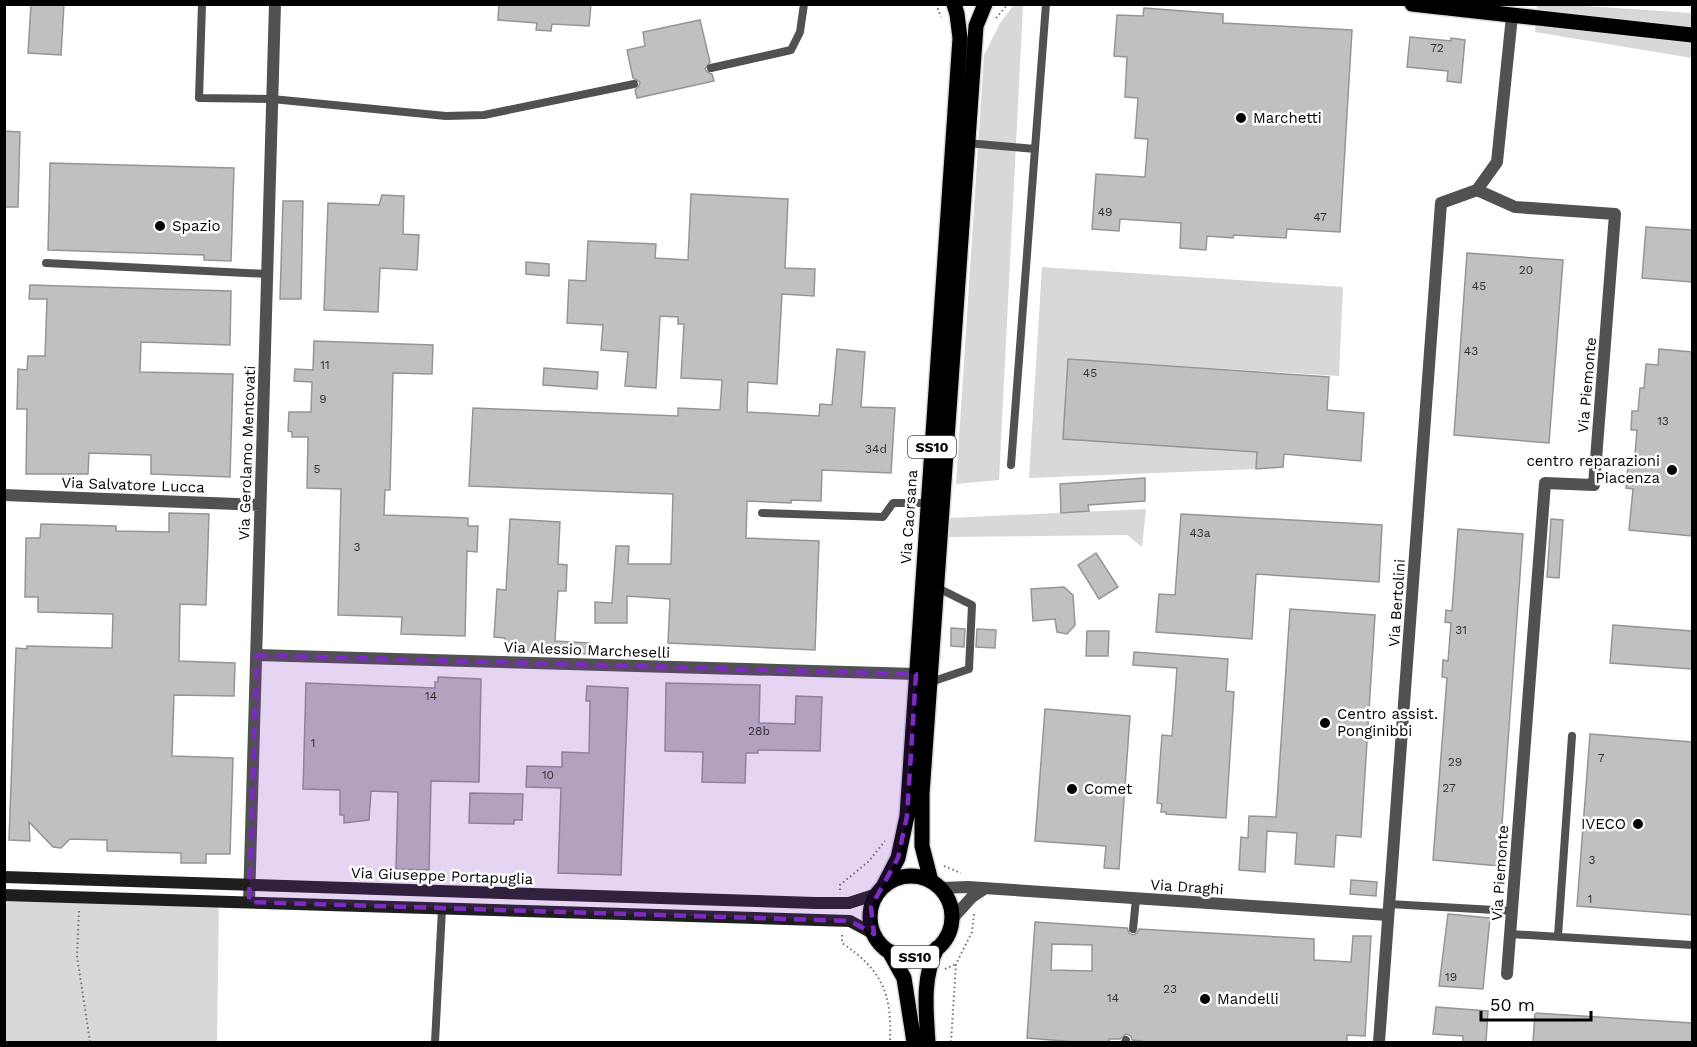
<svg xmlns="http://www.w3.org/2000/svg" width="1697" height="1047" font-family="'Work Sans',sans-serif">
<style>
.green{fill:#d8d8d8}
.building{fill:#c0c0c0;stroke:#959595;stroke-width:1.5;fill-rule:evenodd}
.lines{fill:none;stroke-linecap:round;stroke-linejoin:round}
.primary-casing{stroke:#dbdbdb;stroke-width:18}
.path{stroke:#737373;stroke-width:2;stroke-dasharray:1.5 3;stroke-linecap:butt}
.service{stroke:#515151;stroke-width:8}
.minor{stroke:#515151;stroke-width:12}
.secondary{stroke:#1e1e1e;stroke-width:12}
.primary{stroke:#000;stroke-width:15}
.marked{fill:#7b2cbf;fill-opacity:0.2;stroke:#7b2cbf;stroke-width:4.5;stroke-dasharray:12 8;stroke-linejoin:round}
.poi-dot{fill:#000;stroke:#fff;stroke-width:2}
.labels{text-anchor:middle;stroke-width:5;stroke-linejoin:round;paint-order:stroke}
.number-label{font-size:12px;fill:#303030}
.shield{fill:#fff;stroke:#4c4c4c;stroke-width:1.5}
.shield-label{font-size:14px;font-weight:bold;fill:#000}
.poi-label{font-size:15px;fill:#000;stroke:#fff;text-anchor:start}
.street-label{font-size:15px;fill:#000;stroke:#fff}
</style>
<rect width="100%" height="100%" fill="#fff"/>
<path class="green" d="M1014 5H1023L999 480 956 484 984 55 1000 23Z
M1537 5H1571L1692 13V58L1535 32Z
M1042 267 1343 287 1339 376 1068 359 1063 439 1257 452 1256 469 1029 478Z
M1146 509 1142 547 1127 535 946 537 948 518Z
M5 896 219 902 217 1042H5Z"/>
<path class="building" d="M31 4H64L61 55 28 53Z
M499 4H591L589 26 552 24 551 31 536 30 537 23 498 20Z
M1144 8 1223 14V23L1352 30 1340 232 1287 229 1286 238 1234 235 1233 238 1207 236 1206 250 1180 248 1181 223 1120 219 1119 231 1092 229 1096 174 1145 177 1148 139 1135 138 1138 98 1125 97 1127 57 1114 56 1117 15 1143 16Z
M700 20 710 62 705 69 707 72 712 74 714 81 637 98 635 90 639 86 640 82 633 78 627 50 645 46 643 32Z
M1410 37 1451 41V38L1465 40 1461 83 1447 81 1448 71 1407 67Z
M4 131 20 132 18 207H4Z
M50 163 234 168 231 261 204 260V255L48 250Z
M691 194 788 199 785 268 815 269 814 296 782 294 777 384 748 382 747 412 819 416 820 404 832 405 837 349 865 352 861 407 895 408 891 473 822 470 821 501 791 500V503L747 501 746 538 819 541 815 650 668 643 670 599 627 596V623H595V602L612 603 616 546H629L628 564H671L673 494 469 486 473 408 678 416V408L720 410 722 380 681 378 684 324H678V317L660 316 656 388 625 386 628 352 601 350 603 325 567 323 569 280 586 281 588 241 656 244 655 258 688 260Z
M382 195 404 196 403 234 419 235 417 270 380 268 378 312 324 310 328 203 379 205Z
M283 201H303L301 299H280Z
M1646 227 1692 230V282L1642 278Z
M1467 253 1563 260 1549 443 1454 435Z
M526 262 549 264V276L526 274Z
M30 285 231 291 230 345 141 342 140 372 233 374 230 477 151 474V455L89 453 88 474H26L27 409H17L18 369 27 370 28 356H45L47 299H29Z
M314 341 433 345 432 374 393 373 390 490H385L384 515 468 518V526H478L477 552 467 551 465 636 401 634 402 617 338 615 341 489 307 488 308 437H292V432L288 431 289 412H311L312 382 294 381 295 369 313 370Z
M1659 349 1692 352V536L1629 530 1633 489 1626 488 1628 466H1634L1637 430H1631L1632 411H1638L1640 388H1644L1646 364 1658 365Z
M1068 359 1329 377 1327 410 1364 413 1361 461 1284 454 1283 467 1256 469 1257 452 1063 439Z
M544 368 598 372 597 389 543 385Z
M1145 478V501L1088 505 1089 511 1061 513 1060 484Z
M169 513 209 514 206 605 180 604 179 661 235 663 234 696 174 695 172 756 233 758 230 854H206V863H181V853L107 851V840L70 839 61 848 53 847 29 822 30 841 9 840 16 648 27 649V646L112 648 113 614 38 612V597H25L26 538H40L41 524 116 526V531L169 532Z
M1181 514 1382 525 1379 582 1256 574 1252 639 1156 632 1159 594 1175 595Z
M510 519 560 522 558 564 567 565 566 591H558L555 641 589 643 588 654 505 649V638L494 637 497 589 506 590Z
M1551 519 1563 520 1559 578 1547 577Z
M1458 529 1523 534 1499 866 1433 860 1447 678 1442 677 1443 660 1448 661 1451 623 1445 622 1446 610 1452 611Z
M1096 553 1118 587 1099 599 1078 565Z
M1064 587 1073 595 1075 625 1067 634 1057 632 1055 619 1033 621 1031 589Z
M1290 609 1375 615 1361 837 1336 835 1334 867 1295 864 1297 833 1267 831 1265 872 1239 870 1241 837 1248 838 1249 816 1276 817Z
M1613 625 1692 631V669L1610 663Z
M951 628 965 629 964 647 951 646Z
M977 629 996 630 995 648 976 647Z
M1087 631H1109L1108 656H1086Z
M1134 652 1228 659 1226 691 1234 692 1226 818 1166 814V812H1161L1162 804 1157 803 1162 735 1172 736 1177 668 1133 665Z
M438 677 481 679 479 782 431 781 429 870 396 869 398 792 371 791 369 820 344 823V815H340V790L303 789 306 683 435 688V682H438Z
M666 683 760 685 759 723 795 724 796 696 822 697 820 751 758 750V753H746L745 783 702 782 703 752 665 751Z
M587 686 628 688 621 875 558 873 561 788 526 787 527 766 562 767V752L589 753 590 701H586Z
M1045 709 1130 716 1119 869 1104 868 1106 846 1035 841Z
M1590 734 1692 742V915L1577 906Z
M470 793 523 794 522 820H514V824L469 823Z
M1351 880 1377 882 1376 896 1350 894Z
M1448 914 1490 918 1483 989 1439 986Z
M1035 922 1127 928 1129 933 1133 935 1137 933 1139 929 1314 939V960L1351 962 1353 936H1371L1365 1036 1347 1035V1042H1142V1041L1132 1040 1131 1036 1126 1034 1120 1039H1109V1042H1076L1027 1038ZM1052 944 1092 945V971L1051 970Z
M1436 1007 1488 1011 1486 1042H1463V1036L1433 1034Z
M1535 1013 1692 1023V1042H1533Z"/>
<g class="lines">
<defs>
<path id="primary" d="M1412 4 1692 35
M870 917a41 41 0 1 1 82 0a41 41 0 1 1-82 0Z
M931 881 922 846V794L976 26 985 4
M884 885 898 858 907 816 960 38 957 14 954 4
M889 951 904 978 914 1042
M928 1042C926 1011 922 977 937 948"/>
</defs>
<use href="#primary" class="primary-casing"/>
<path class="path" d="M936 4 941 17
M996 18 1008 4
M944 866 961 873
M840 890V885L869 861 885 841
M79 911 77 956 90 1042
M842 935V943C883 971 892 994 890 1042
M945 969 956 964
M951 1042 956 964 972 932 974 914"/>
<path class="service" d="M202 4 199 98 272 99 446 116 484 115 634 84
M711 68 791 50 800 32 804 4
M967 143 1035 149
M46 263 267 274
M1011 465 1046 4
M762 513 883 517 893 503H928
M931 682 969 669 972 605 938 588
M1389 904 1512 911
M1133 929 1136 899
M1510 934 1692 945
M1558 936 1572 736
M435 1042 442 909
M1125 1042 1126 1040"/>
<path class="minor" d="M4 495 260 505
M256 655 916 674
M941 888 968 887 1388 915
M249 902 275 4
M952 919 972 897 984 889
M1507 974 1545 483 1594 485 1615 214 1515 207 1477 190 1497 162 1512 16
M1379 1042 1441 203 1477 190"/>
<path class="secondary" d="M4 877 815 903H849L877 894
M4 895 850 921 874 934"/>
<use href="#primary" class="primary"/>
</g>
<path class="marked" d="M256 655 916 674 907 816 898 858 871 907 874 934 850 921 249 902Z"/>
<g class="poi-dot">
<circle cx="1241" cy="118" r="6"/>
<circle cx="160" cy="226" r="6"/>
<circle cx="1672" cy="470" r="6"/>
<circle cx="1325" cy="723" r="6"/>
<circle cx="1072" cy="789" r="6"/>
<circle cx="1638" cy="824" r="6"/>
<circle cx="1205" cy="999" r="6"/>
</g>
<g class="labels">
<g class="number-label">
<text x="1437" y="52">72</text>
<text x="1105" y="216">49</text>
<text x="1320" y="221">47</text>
<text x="1526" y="274">20</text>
<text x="1479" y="290">45</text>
<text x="1471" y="355">43</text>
<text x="325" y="369">11</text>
<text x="1090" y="377">45</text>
<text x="323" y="403">9</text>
<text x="1663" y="425">13</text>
<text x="876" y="453">34d</text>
<text x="317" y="473">5</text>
<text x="1200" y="537">43a</text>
<text x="357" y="551">3</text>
<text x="1461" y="634">31</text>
<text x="431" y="700">14</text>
<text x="759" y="735">28b</text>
<text x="313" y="747">1</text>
<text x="1601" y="762">7</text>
<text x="1455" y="766">29</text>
<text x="548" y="779">10</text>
<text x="1449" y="792">27</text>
<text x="1592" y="864">3</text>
<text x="1590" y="903">1</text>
<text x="1451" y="981">19</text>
<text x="1170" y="993">23</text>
<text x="1113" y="1002">14</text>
</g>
<g class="shield">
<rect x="908" y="436" width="48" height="22" rx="4.5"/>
<rect x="891" y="946" width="48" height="22" rx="4.5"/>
</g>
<g class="shield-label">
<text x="932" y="452">SS10</text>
<text x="915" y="962">SS10</text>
</g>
<g class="poi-label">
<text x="1253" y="123">Marchetti</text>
<text x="172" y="231">Spazio</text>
<text x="1660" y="466" text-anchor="end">centro reparazioni<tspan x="1660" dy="17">Piacenza</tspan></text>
<text x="1337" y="719">Centro assist.<tspan x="1337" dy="17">Ponginibbi</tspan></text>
<text x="1084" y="794">Comet</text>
<text x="1626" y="829" text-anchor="end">IVECO</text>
<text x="1217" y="1004">Mandelli</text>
</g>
<g class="street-label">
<text transform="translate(1587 385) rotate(-85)" y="5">Via Piemonte</text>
<text transform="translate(247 453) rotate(-88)" y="5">Via Gerolamo Mentovati</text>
<text transform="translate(133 485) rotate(2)" y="5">Via Salvatore Lucca</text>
<text transform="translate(909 517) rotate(-86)" y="5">Via Caorsana</text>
<text transform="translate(1397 603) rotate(-86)" y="5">Via Bertolini</text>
<text transform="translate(587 650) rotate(2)" y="5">Via Alessio Marcheselli</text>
<text transform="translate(1500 873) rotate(-86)" y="5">Via Piemonte</text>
<text transform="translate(442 876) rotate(2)" y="5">Via Giuseppe Portapuglia</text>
<text transform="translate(1187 887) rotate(4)" y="5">Via Draghi</text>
</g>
</g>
<rect width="1697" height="1047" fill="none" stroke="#000000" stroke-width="12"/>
<path d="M1481 1011v9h110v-9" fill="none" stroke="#000000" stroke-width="3"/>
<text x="1490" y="1011" font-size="18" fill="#000000" stroke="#ffffff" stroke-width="4.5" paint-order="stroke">50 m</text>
</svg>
